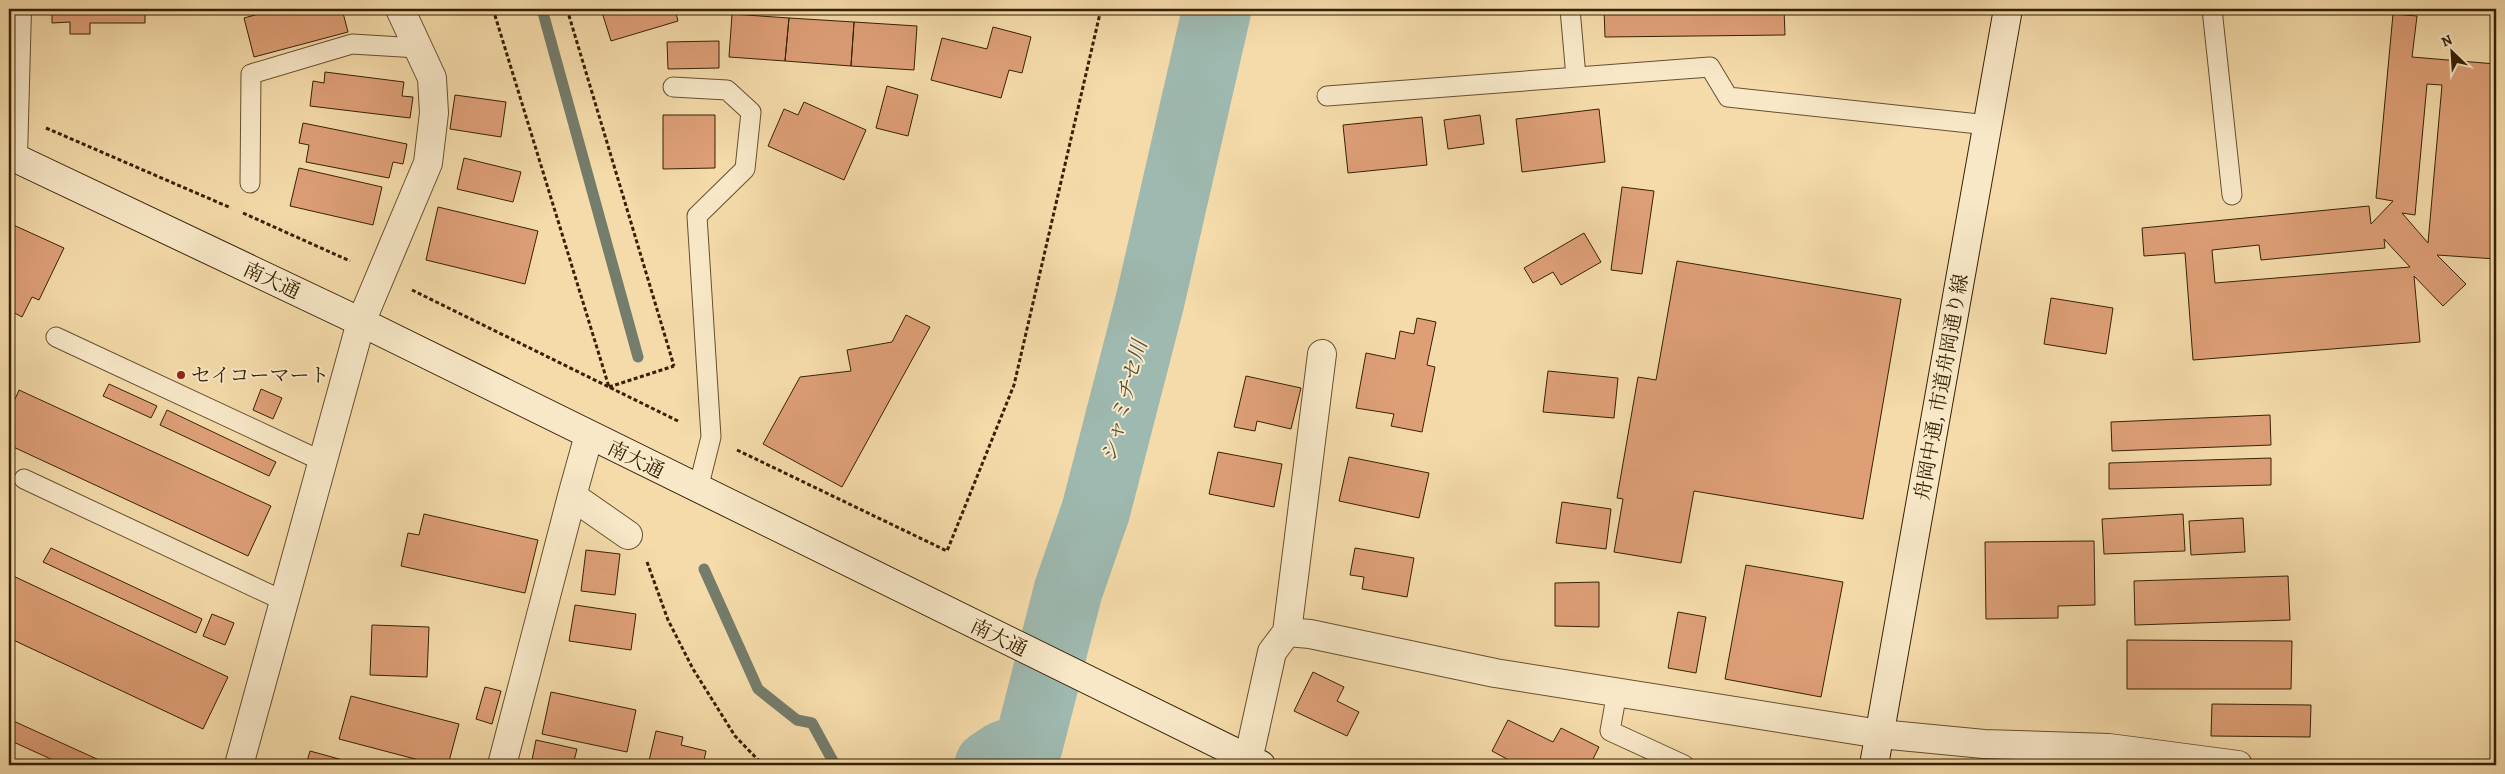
<svg xmlns="http://www.w3.org/2000/svg" width="2505" height="774" font-family="Alegreya,'Noto Serif JP',serif">
<style>
.lines{fill:none;stroke-linecap:round;stroke-linejoin:round}
.stream{stroke:#747c6b;stroke-width:11}
.river{stroke:#9eb9b0;stroke-width:69}
.building{fill:#de9f77;stroke:#362104;fill-rule:evenodd}
.lane-casing{stroke:#66502e;stroke-width:21}
.street-casing{stroke:#66502e;stroke-width:30}
.secondary-casing{stroke:#362104;stroke-width:30}
.path{stroke:#362104;stroke-width:3;stroke-dasharray:4 2.5;stroke-linecap:butt}
.lane{stroke:#f8e8c8;stroke-width:19}
.street{stroke:#f8e8c8;stroke-width:28}
.secondary{stroke:#f8e8c8;stroke-width:28}
.poi-dot{fill:#8f2418;stroke:#f8e8c8;stroke-width:2}
.labels{text-anchor:middle;stroke-width:4;stroke-linejoin:round;paint-order:stroke}
.street-label{font-size:20px;fill:#362104;stroke:#f8e8c8}
.poi-label{font-size:20px;fill:#362104;stroke:#f8e8c8;text-anchor:start}
.water-label{font-size:21px;font-style:italic;fill:#554f38;stroke:#f8e8c8}
</style>
<rect width="100%" height="100%" fill="#f5dbaa"/>
<filter id="stains"><feTurbulence type="fractalNoise" baseFrequency=".004" numOctaves="4"/><feColorMatrix values="0 0 0 0 .2 0 0 0 0 .09 0 0 0 0 .02 0 0 0 .5 -.17"/></filter>
<radialGradient id="worn" r=".72"><stop offset=".6" stop-color="#630" stop-opacity="0"/><stop offset="1" stop-color="#630" stop-opacity=".3"/></radialGradient>
<g class="lines">
<path class="stream" d="M542 9 638 357
M704 569 758 689 797 720 812 723 835 765"/>
<path class="river" d="M989 765 1004 755 1028 747 1068 591 1096 510 1150 301 1217 9"/>
</g>
<path class="building" d="M52 9H145V23H90V34H70V22L52 23Z
M261 9H342L348 32 254 57 244 18 262 13Z
M601 9H675L678 21 611 41Z
M1604 9H1784L1785 35 1605 37Z
M732 14 789 18 785 61 729 57Z
M2393 14 2417 16 2412 57 2496 64V259L2437 255 2466 284 2443 306 2414 276 2420 342 2193 360 2185 253 2144 256 2142 228 2369 206 2371 224 2393 201 2376 198ZM2427 84 2442 85 2428 243 2402 213 2415 215ZM2384 239 2410 267 2215 283 2212 250 2259 245 2261 260 2385 248Z
M789 18 854 22 851 66 785 61Z
M854 22 917 26 914 70 851 66Z
M993 27 1031 37 1022 73 1009 70 1001 98 931 80 942 38 987 49Z
M719 41V68L668 69 667 42Z
M325 72 404 82 402 96 413 97 410 118 310 106 313 81 324 83Z
M887 86 918 95 908 136 876 128Z
M455 95 506 102 501 137 450 129Z
M804 102 866 130 844 180 768 146 784 109 798 115Z
M1599 109 1605 162 1522 172 1516 119Z
M663 115H715V168L663 169Z
M1480 115 1484 144 1448 149 1444 120Z
M1422 117 1427 165 1348 173 1343 125Z
M303 123 407 144 403 164 393 162 389 178 306 162 309 145 299 143Z
M464 158 521 172 513 202 457 189Z
M299 168 382 187 373 225 290 206Z
M1622 187 1654 191 1642 274 1611 270Z
M438 207 538 231 525 284 426 260Z
M9 223 64 248 39 300 32 297 22 317 9 310Z
M1584 233 1601 262 1561 285 1553 272 1533 283 1524 268Z
M1677 261 1901 299 1863 519 1694 491 1681 563 1614 552 1623 499 1617 498 1638 377 1656 380Z
M2051 298 2113 308 2106 354 2044 344Z
M906 315 930 327 842 487 763 444 800 377 851 371 847 350 892 342Z
M1417 318 1436 322 1427 365 1435 367 1422 432 1391 426 1394 414 1356 408 1366 353 1395 359 1400 331 1414 334Z
M1548 371 1618 378 1614 418 1543 412Z
M1246 376 1301 388 1291 429 1257 421 1255 431 1234 427Z
M109 384 157 406 151 418 103 396Z
M261 389 282 398 273 419 253 410Z
M19 390 271 506 248 556 9 445V413Z
M167 410 276 462 269 476 160 425Z
M2270 415 2271 445 2112 451 2111 422Z
M1218 452 1282 464 1274 507 1209 494Z
M1349 457 1429 473 1419 518 1339 501Z
M2271 458V485L2109 489V463Z
M1562 502 1611 509 1606 549 1556 543Z
M424 514 538 540 525 593 401 566 408 533 419 535Z
M2183 514 2185 551 2104 554 2102 519Z
M2243 518 2245 552 2191 555 2189 521Z
M2094 541 2095 605 2058 606V618L1986 619 1985 542Z
M51 548 202 619 196 633 43 562Z
M1355 548 1414 558 1407 597 1362 589 1364 577 1350 575Z
M586 550 620 554 615 595 581 591Z
M1746 565 1843 582 1821 697 1725 679Z
M9 574 228 677 203 729 9 638Z
M2288 576 2290 620 2135 625 2134 581Z
M1599 582V627L1555 626V583Z
M575 605 636 614 631 650 569 641Z
M1678 612 1706 617 1696 673 1668 668Z
M212 614 234 623 225 645 203 636Z
M372 625 429 627 427 677 370 675Z
M2127 640 2292 641 2291 689H2127Z
M1313 672 1344 687 1337 701 1359 712 1347 736 1294 711Z
M485 687 501 691 492 724 476 719Z
M551 692 636 710 627 752 542 734Z
M351 696 459 724 448 765H438L339 739Z
M2212 704 2311 705 2310 737 2211 736Z
M9 719 110 765H64L9 740Z
M1508 720 1553 742 1561 728 1599 747 1590 765H1504L1507 759 1492 751Z
M656 731 683 737 681 745 706 751 703 765H648Z
M536 740 577 749 573 765H531Z
M310 751 361 765H306Z"/>
<g class="lines">
<defs>
<path id="lane" d="M1570 9 1576 77
M2212 9 2232 195
M673 87 727 90 751 112 745 169 697 216 711 437 698 489
M1327 96 1710 67 1728 97 1988 125
M250 183 251 74 352 44 418 48
M56 337 324 462
M24 479 286 602
M1617 692 1610 731 1684 765"/>
<path id="street" d="M13 157 17 9
M589 435 572 496 628 535
M1287 632 1322 354
M239 765 361 322 428 163 434 113 432 78 400 9
M502 765 572 496
M1247 765 1272 652 1287 632 1310 634 1495 673 1880 734 1984 744 2109 748 2238 765"/>
<path id="secondary" d="M9 155 361 322 1261 765
M1874 765 2008 9"/>
</defs>
<use href="#lane" class="lane-casing"/>
<use href="#street" class="street-casing"/>
<use href="#secondary" class="secondary-casing"/>
<path class="path" d="M493 9 609 387
M567 9 674 366
M46 128 231 208
M243 213 350 261
M412 290 680 422
M609 387 674 366
M737 450 947 551 1014 385 1101 9
M647 562 668 620 693 669 735 736 763 765"/>
<use href="#lane" class="lane"/>
<use href="#street" class="street"/>
<use href="#secondary" class="secondary"/>
</g>
<circle class="poi-dot" cx="181" cy="375" r="5"/>
<g class="labels">
<g class="street-label">
<text transform="translate(272 280) rotate(25)" y="7">南大通</text>
<text transform="translate(1941 387) rotate(-80)" y="7">舟岡中通, 市道舟岡通り線</text>
<text transform="translate(636 459) rotate(26)" y="7">南大通</text>
<text transform="translate(999 637) rotate(26)" y="7">南大通</text>
</g>
<g class="poi-label">
<text x="191" y="382">セイコーマート</text>
</g>
<g class="water-label">
<text transform="translate(1124 401) rotate(-75)" y="7">シャミチセ川</text>
</g>
</g>
<rect width="2505" height="774" fill="none" stroke="#f5dbaa" stroke-width="30"/>
<rect x="10" y="10" width="2485" height="754" fill="none" stroke="#362104" stroke-width="2.5"/>
<rect x="15" y="15" width="2475" height="744" fill="none" stroke="#362104"/>
<g transform="translate(2452 52) rotate(335)" stroke="#f8e8c8" stroke-width="4" paint-order="stroke">
<path d="M0-4L9 19L0 12L-9 19Z" fill="#362104"/>
<text y="-8" font-size="14" font-weight="bold" text-anchor="middle" fill="#362104">N</text>
</g>
<rect width="100%" height="100%" filter="url(#stains)"/>
<rect width="100%" height="100%" fill="url(#worn)"/>
</svg>
